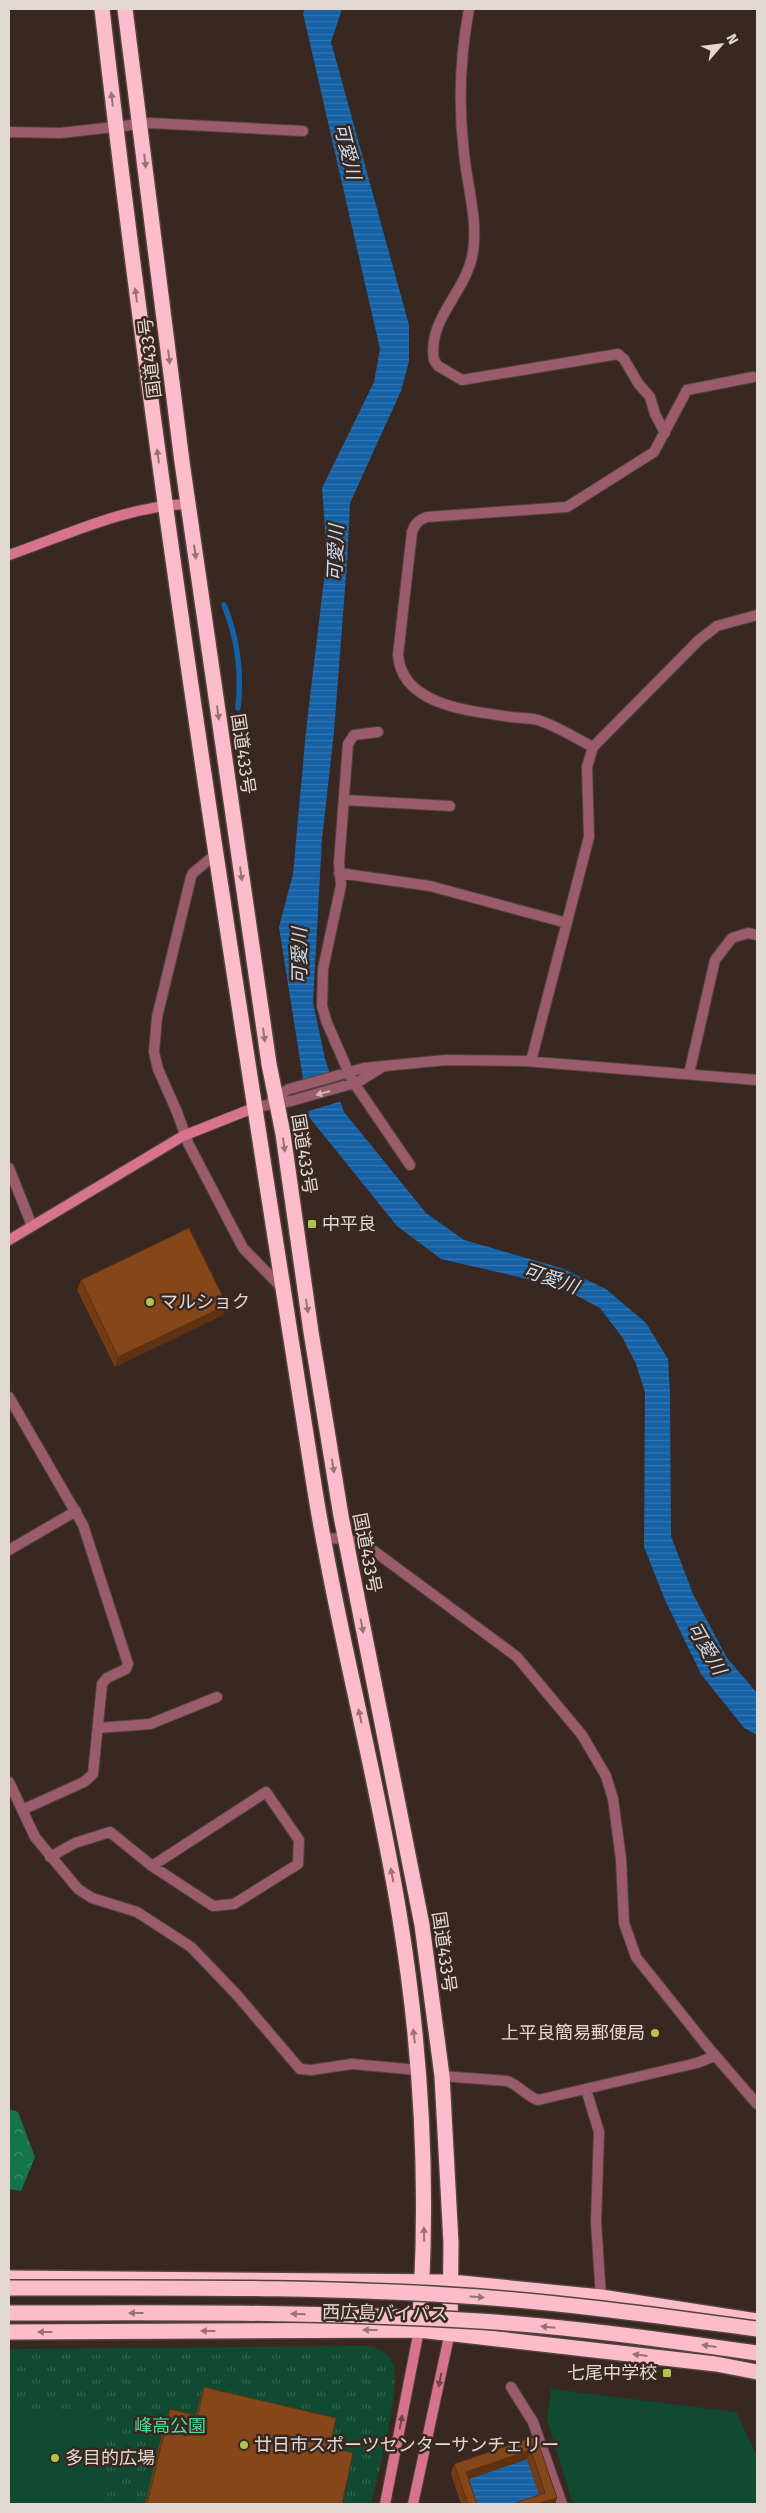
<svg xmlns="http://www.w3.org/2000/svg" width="766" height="2513" font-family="'Fira Sans','Noto Sans JP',sans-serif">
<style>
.forest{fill:url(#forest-crowns)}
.park{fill:url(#park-tufts)}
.garden{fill:#104a32}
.water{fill:url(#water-rules)}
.pier{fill:#382821}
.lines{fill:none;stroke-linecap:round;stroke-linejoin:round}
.stream{stroke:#1561a5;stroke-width:5.5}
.street-casing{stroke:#53443d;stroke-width:12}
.secondary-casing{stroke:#53443d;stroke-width:12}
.highway-casing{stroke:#53443d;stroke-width:18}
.street{stroke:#9a5b6c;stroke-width:10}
.secondary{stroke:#d8738f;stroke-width:10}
.highway{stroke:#fcbccb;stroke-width:15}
.highway-bridge-casing{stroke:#53443d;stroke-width:18;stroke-linecap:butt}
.highway-bridge{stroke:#fcbccb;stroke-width:15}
.wall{fill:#723c16}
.shaded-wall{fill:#5d3112}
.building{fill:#854619;stroke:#5d3112}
.oneway{fill:#9a7276}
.oneway2{fill:#d0b9b9}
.oneway3{fill:#704248}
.poi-dot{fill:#b3c24b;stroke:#382821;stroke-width:2}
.labels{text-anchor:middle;stroke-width:5;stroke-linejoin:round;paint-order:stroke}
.street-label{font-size:18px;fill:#e2d8d3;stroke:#382821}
.poi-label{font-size:18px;fill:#e2d8d3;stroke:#382821;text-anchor:start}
.park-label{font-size:18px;fill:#44de9d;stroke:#382821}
.water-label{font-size:19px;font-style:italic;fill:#cadbee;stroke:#382821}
</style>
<defs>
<pattern id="forest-crowns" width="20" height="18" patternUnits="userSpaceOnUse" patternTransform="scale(1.25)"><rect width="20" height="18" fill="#15734e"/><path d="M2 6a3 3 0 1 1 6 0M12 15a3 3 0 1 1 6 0" fill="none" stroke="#428d6f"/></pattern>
<pattern id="park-tufts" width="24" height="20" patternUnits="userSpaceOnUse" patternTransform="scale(1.25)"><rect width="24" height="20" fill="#104a32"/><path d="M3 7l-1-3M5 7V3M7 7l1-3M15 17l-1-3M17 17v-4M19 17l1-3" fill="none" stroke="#32634f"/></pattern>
<pattern id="water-rules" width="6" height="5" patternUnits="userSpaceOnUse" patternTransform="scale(1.25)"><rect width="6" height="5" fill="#1561a5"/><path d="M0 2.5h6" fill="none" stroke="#3777b1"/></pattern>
</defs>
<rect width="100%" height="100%" fill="#382821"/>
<path class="forest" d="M9 2109 18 2112 35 2157 21 2191 9 2189Z"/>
<path class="park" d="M364 2346C376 2346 387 2351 392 2362 403 2385 377 2477 371 2504H9V2349Z"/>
<path class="garden" d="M551 2389 736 2412 757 2456V2504H573L547 2420Z
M99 2409 104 2504H9V2412Z"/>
<path class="water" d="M305 9H342L331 42 409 325V361L401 391 350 503 347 563 334 732 322 839 313 1002 325 1059 344 1112 426 1213 464 1240 561 1268 606 1289 646 1323 668 1359 670 1393 671 1536 693 1594 727 1658 757 1693V1735L744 1728 701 1674 665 1600 644 1547 645 1392 636 1364 622 1337 600 1308 558 1286 441 1259 397 1226 309 1117 279 927 293 874 306 731 327 554 322 488 374 382 380 349 303 13Z
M527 2459 542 2503 470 2504 463 2481Z"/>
<path class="pier" d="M336 1082 342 1101 305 1112 302 1092Z"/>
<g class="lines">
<path class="stream" d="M224 605C238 639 242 671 238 708"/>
<defs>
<path id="street" d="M469 9C460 57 458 104 464 153 467 185 478 219 473 252 467 292 427 318 434 360L438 366 462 380 618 354 624 359 638 383 650 397 655 414 665 433
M9 132 60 133 150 123 303 131
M378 732 354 735 348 744 339 863 341 885 323 969 322 1006 327 1023 352 1080 410 1165
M593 747C575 738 557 726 538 720 530 718 520 718 511 717 471 711 402 706 398 655L412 532C415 523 419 520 427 517L567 507 654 452 687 390 753 377
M344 800 450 806
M216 854 193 873 191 877 157 1017 154 1052 158 1069 177 1112 188 1143 243 1248 283 1289
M339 873 430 886 567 923
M531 1061 589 837 587 767 593 747 699 640 717 626 757 615
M689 1074 715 960 732 938 748 933 757 935
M272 1099 289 1089 364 1068 446 1060 525 1061 757 1080
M256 1107 291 1101 358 1082 384 1066
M9 1168 32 1226
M9 1397 83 1525 128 1664 126 1669 107 1678 102 1684 93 1774 84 1782 22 1810
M323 1538 346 1539 366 1545 517 1657 582 1735 606 1776 613 1799 621 1859 624 1923 636 1957 707 2046 757 2104
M9 1550 76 1511
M98 1728 150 1724 217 1697
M9 1782 35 1837 78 1889 92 1898 137 1912 191 1947 237 1995 300 2069 311 2070 352 2064 418 2070
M50 1857 75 1843 110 1832 152 1866 213 1906 234 1904 298 1864 299 1840 266 1792 152 1866
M442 2076 507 2081C519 2085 526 2096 538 2100L697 2063 715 2056
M586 2089 599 2132 596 2222 601 2297
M511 2387 533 2422 562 2504"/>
<path id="secondary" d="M9 555C67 535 126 506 188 504
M9 1240 183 1136 256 1107
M385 2504 419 2330
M413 2504 450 2332"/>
<path id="highway" d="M102 9C159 505 237 998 315 1491 338 1635 377 1775 400 1919 422 2054 429 2194 419 2330
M125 9 182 462 269 1064 283 1134 311 1332 341 1516 422 1925 442 2076 451 2243 450 2332
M9 2278 451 2282 601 2297 757 2321
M9 2332 419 2330 716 2364 757 2372"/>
</defs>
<use href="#street" class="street-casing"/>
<use href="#secondary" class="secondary-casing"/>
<use href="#highway" class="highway-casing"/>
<use href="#street" class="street"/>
<use href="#secondary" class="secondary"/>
<use href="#highway" class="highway"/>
<defs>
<path id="highway-bridge" d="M9 2288C166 2288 323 2286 480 2297 573 2304 665 2317 757 2329
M9 2313C166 2313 323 2311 480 2321 573 2327 665 2340 757 2353"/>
</defs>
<use href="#highway-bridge" class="highway-bridge-casing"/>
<use href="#highway-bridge" class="highway-bridge"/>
</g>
<path class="wall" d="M81 1280 223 1315 115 1367 77 1290Z
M204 2387 330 2447 342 2504H145L165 2421 170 2409 196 2415 200 2399Z
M536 2436 557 2498 555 2504H513L539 2495 527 2459 469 2479 477 2504H461L451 2474 454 2464Z"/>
<path class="shaded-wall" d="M227 1305 223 1315 115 1367 118 1357Z
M531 2450 527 2459 463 2481 466 2472Z
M557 2498 555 2504H537Z"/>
<path class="building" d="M189 1228 227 1305 118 1357 81 1280Z
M204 2387 336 2418 330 2447 353 2453 342 2504H147L170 2409 198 2416Z
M536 2436 557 2498 537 2504H513L545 2493 531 2450 466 2472 477 2504H468L454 2464Z"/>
<defs><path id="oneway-solid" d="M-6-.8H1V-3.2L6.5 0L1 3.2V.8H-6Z" transform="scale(1.25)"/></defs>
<g class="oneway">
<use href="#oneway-solid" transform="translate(112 99) rotate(-97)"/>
<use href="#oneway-solid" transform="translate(145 161) rotate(83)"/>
<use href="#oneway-solid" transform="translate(136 295) rotate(-98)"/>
<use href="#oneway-solid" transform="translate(169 357) rotate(83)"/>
<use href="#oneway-solid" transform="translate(158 456) rotate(-98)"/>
<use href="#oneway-solid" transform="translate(195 552) rotate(82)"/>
<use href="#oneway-solid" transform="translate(218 713) rotate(82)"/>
<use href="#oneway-solid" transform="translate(241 874) rotate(82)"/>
<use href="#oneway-solid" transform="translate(264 1035) rotate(82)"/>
<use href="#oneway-solid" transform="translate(284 1145) rotate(82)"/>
<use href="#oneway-solid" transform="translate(307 1306) rotate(82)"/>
<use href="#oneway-solid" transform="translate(333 1466) rotate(81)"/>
<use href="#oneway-solid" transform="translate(362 1626) rotate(79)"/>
<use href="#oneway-solid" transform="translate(360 1716) rotate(-102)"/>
<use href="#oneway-solid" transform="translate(392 1875) rotate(-101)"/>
<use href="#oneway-solid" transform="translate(414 2036) rotate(-97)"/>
<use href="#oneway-solid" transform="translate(424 2234) rotate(-92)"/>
<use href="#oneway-solid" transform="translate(477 2297) rotate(4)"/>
<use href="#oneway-solid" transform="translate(136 2313) rotate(-180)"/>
<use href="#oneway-solid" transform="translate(298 2314) rotate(-179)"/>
<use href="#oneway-solid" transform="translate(548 2327) rotate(-175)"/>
<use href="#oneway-solid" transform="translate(370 2330) rotate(180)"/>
<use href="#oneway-solid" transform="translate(208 2331) rotate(180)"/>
<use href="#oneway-solid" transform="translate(45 2332) rotate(180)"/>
<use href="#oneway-solid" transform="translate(709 2346) rotate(-172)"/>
<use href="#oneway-solid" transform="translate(640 2355) rotate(-173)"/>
</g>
<use class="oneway2" href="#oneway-solid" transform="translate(323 1093) rotate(164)"/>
<g class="oneway3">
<use href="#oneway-solid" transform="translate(440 2380) rotate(101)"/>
<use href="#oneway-solid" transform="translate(401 2422) rotate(-79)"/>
</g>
<g class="poi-dot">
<rect x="307" y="1219" width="10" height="10" rx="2.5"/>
<circle cx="150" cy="1302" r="5"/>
<circle cx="655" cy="2033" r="5"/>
<rect x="662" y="2368" width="10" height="10" rx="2.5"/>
<circle cx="244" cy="2445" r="5"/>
<circle cx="55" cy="2458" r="5"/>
</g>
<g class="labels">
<g class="street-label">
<text transform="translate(150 358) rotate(-97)" y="6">国道433号</text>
<text transform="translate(243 754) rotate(82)" y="6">国道433号</text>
<text transform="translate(304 1154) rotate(81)" y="6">国道433号</text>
<text transform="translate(367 1553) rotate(79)" y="6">国道433号</text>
<text transform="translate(444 1952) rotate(82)" y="6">国道433号</text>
<text transform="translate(385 2313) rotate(1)" y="6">西広島バイパス</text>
</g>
<g class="poi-label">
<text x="322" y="1230">中平良</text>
<text x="160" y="1308">マルショク</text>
<text x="645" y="2039" text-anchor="end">上平良簡易郵便局</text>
<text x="657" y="2379" text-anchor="end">七尾中学校</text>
<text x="254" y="2451">廿日市スポーツセンターサンチェリー</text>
<text x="65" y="2464">多目的広場</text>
</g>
<g class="park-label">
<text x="170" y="2432">峰高公園</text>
</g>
<g class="water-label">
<text transform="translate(348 151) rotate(76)" y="7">可愛川</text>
<text transform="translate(335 553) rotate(-88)" y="7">可愛川</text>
<text transform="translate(299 956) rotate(-90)" y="7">可愛川</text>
<text transform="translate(551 1278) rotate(19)" y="7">可愛川</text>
<text transform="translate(707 1648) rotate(60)" y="7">可愛川</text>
</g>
</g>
<rect width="766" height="2513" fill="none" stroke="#e2d8d3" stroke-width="20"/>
<g transform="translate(721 45) rotate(62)" stroke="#382821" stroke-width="4" paint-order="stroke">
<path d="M0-4L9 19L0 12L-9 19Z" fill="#e2d8d3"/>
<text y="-8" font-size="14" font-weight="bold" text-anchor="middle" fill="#e2d8d3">N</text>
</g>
</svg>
